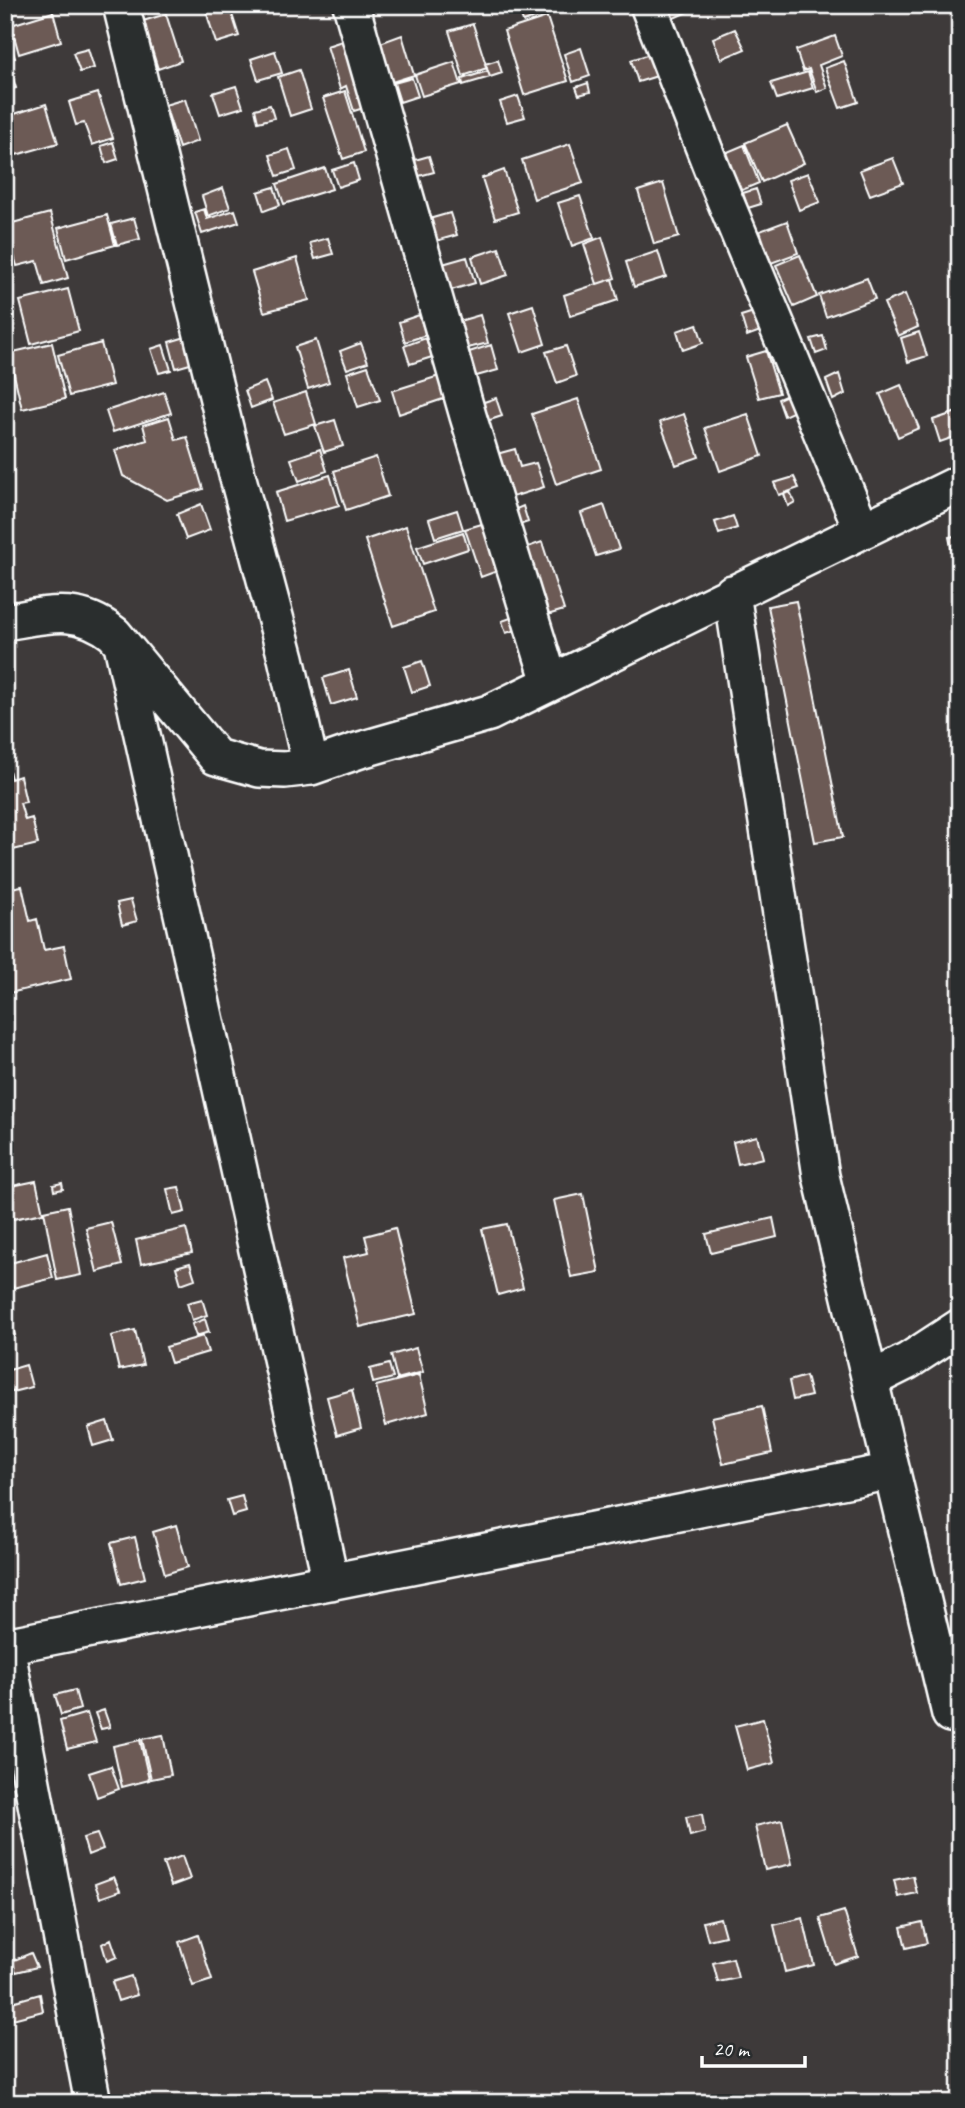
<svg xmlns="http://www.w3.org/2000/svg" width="965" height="2108" font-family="Caveat,sans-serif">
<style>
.building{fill:#6c5a55;stroke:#fff;stroke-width:2}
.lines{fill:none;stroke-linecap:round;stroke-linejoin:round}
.minor-casing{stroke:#fff;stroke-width:40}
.minor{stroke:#2a2d2e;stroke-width:35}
</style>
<rect width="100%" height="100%" fill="#3e3a3a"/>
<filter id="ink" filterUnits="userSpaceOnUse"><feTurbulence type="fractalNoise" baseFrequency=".0143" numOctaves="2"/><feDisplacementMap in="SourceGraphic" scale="14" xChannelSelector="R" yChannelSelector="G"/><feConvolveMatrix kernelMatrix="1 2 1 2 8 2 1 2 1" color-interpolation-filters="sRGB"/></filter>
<g filter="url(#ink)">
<path class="building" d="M204 5H229L239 36 216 43Z
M524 5H551L554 12 523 22 518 7Z
M659 5H703L665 22Z
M53 12 61 41 19 54 11 25Z
M166 14 181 61 158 69 143 21Z
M547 17 568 81 524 95 504 31Z
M5 20 9 30 6 31 15 58 7 60 16 88 5 91Z
M473 24 487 68 463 76 449 31Z
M735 29 745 49 721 59 713 38Z
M402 35 414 75 392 82 380 43Z
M835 36 842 56 819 65 827 88 817 92 809 69 803 71 796 50Z
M348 39 370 106 354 111 346 86 340 89 327 46Z
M581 48 590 76 573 82 564 54Z
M88 49 94 68 80 72 73 53Z
M275 51 282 73 258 80 251 59Z
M650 54 657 76 638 82 631 60Z
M498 60 502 73 490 77 485 64Z
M844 61 858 102 840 108 825 68Z
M454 62 461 84 422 96 415 75Z
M299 70 311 109 290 116 278 77Z
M488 71 490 77 463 85 462 79Z
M808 72 813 88 777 99 771 83Z
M412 78 418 96 400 102 394 83Z
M588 83 590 92 579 95 576 87Z
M236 86 243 107 220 114 213 93Z
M345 91 364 152 343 159 323 98Z
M98 93 113 138 92 145 84 123 76 125 69 102Z
M518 96 525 117 507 122 500 102Z
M185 99 198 141 179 148 165 105Z
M46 104 58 143 16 155 5 117Z
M270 105 274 118 258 122 255 109Z
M787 125 804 163 762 182 745 143Z
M5 127 15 159 5 162Z
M113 142 118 159 106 163 101 146Z
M570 144 583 183 534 199 522 160Z
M744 145 759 183 740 191 725 153Z
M289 149 296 170 277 176 270 155Z
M429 156 434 172 419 176 415 160Z
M893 158 903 183 870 195 860 170Z
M354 163 359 180 338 187 332 170Z
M325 168 332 189 284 204 277 184Z
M504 170 518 212 495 219 482 178Z
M808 173 820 202 799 210 788 180Z
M663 183 679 237 654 244 638 191Z
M274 187 280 205 264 211 258 192Z
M223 188 230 208 208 216 202 196Z
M756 189 761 204 748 208 743 193Z
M580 196 594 238 572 246 558 203Z
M204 209 207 219 235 210 239 222 202 234 195 212Z
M50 213 68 278 44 285 37 261 17 266 5 225Z
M450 213 457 235 436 241 429 219Z
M107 215 115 245 66 259 58 228Z
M134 218 140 239 117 245 111 224Z
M787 221 798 253 771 263 760 231Z
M602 237 615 278 597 284 584 244Z
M328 238 333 254 315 259 310 243Z
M499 248 508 275 480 284 472 257Z
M658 251 666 277 634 287 626 262Z
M800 255 817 297 794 307 776 265Z
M467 257 475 283 448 291 439 265Z
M297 258 309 300 264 312 252 272Z
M867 278 875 299 826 317 819 295Z
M612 279 618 300 570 316 564 295Z
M68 289 79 331 31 344 20 301Z
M905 294 918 327 898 336 884 303Z
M533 305 545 344 522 352 509 313Z
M760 310 766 329 747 336 741 316Z
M419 315 426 335 405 342 399 322Z
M480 315 488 343 464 349 456 322Z
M697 324 703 343 683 350 677 331Z
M919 332 927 356 908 362 901 338Z
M189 336 197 362 176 368 169 342Z
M823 336 827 350 816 354 811 339Z
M426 338 432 357 410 364 404 346Z
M316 340 329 382 308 389 295 347Z
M52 343 65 399 22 409 9 353Z
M101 343 112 385 69 396 58 355Z
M361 343 368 362 347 369 340 351Z
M163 345 171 370 159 373 151 349Z
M491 345 498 370 473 377 466 353Z
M566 346 576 376 557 383 546 352Z
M766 351 779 393 759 398 746 357Z
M368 366 380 400 358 407 347 373Z
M5 373 12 399 5 401Z
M839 374 845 394 833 400 826 380Z
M439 376 446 398 399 414 392 391Z
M265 382 272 400 251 408 245 390Z
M901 385 919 428 898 437 880 394Z
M164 392 171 413 113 432 106 411Z
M306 392 316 424 284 434 273 403Z
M794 392 799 409 784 416 778 399Z
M496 398 502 416 487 421 481 403Z
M578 399 601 469 556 484 532 414Z
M960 411V435L940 442 933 420Z
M684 414 699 457 676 465 660 422Z
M748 414 762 456 720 471 705 428Z
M169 417 176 440 187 437 203 489 167 500 123 476 115 450 147 440 143 425Z
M335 420 343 446 324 452 315 426Z
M320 449 327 471 299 481 291 459Z
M515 449 520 467 536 463 544 487 506 499 493 455Z
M376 457 388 496 346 510 334 471Z
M330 475 339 505 284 521 276 492Z
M794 477 799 488 779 495 774 483Z
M790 492 795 502 788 506 784 494Z
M201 504 210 530 186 539 177 514Z
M604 505 619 549 596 556 581 513Z
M523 506 528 522 513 527 509 512Z
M457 510 463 529 435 538 429 519Z
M733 516 737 528 719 534 715 522Z
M485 523 500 570 481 577 465 529Z
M406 526 434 612 393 626 365 540Z
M463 532 468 549 423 564 417 547Z
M960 535V590L949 537Z
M542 542 564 610 544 616 522 549Z
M796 601 843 837 815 842 768 606Z
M516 616 519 629 506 633 502 621Z
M422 661 430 686 412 692 404 667Z
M349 670 357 697 331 705 323 678Z
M5 753 11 779 20 776 26 802 20 803 25 820 32 818 38 844 5 852Z
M22 886 30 921 37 919 44 950 64 946 71 979 5 994V889Z
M131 900 137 921 122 925 117 903Z
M757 1136 763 1158 738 1164 733 1142Z
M36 1181 43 1213 13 1219 7 1187Z
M62 1183 63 1189 54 1191 53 1185Z
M179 1187 185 1212 173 1215 167 1189Z
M583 1194 599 1272 571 1277 554 1200Z
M68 1206 81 1275 57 1280 44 1211Z
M773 1218 777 1237 711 1253 706 1234Z
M111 1222 122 1265 97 1272 86 1228Z
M507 1224 523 1288 498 1295 482 1229Z
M186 1228 192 1253 141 1264 136 1240Z
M395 1228 416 1314 360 1327 343 1258 369 1252 365 1236Z
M47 1253 53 1278 13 1288 7 1264Z
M190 1263 195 1279 181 1284 176 1267Z
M202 1299 207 1315 192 1320 187 1303Z
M10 1319 15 1335 5 1338V1321Z
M205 1319 209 1332 196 1336 192 1324Z
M135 1330 143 1365 119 1370 111 1336Z
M203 1336 208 1352 171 1363 166 1347Z
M416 1348 423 1372 397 1379 391 1355Z
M389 1364 393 1378 373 1383 370 1369Z
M26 1365 32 1387 12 1392 6 1371Z
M419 1375 428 1413 386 1425 376 1386Z
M806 1376 811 1396 793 1400 789 1381Z
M352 1390 361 1428 337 1435 327 1397Z
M762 1406 772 1453 723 1464 712 1417Z
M107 1421 113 1440 93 1446 88 1427Z
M242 1496 246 1512 232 1516 227 1500Z
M176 1525 188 1567 165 1574 153 1532Z
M135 1537 145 1578 121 1584 111 1543Z
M75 1690 80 1709 61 1715 55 1695Z
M104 1710 110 1727 101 1729 95 1713Z
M87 1713 96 1742 67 1749 60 1721Z
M763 1719 774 1763 747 1770 735 1726Z
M163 1735 171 1775 151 1779 142 1739Z
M140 1740 149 1780 122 1787 113 1746Z
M111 1766 119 1789 97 1797 89 1773Z
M702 1814 705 1832 690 1836 686 1817Z
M782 1820 792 1864 765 1870 755 1826Z
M97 1834 103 1849 88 1855 83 1838Z
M182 1856 190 1879 171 1886 163 1863Z
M913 1876 917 1893 898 1897 894 1880Z
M114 1877 120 1891 100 1898 95 1884Z
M844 1911 858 1956 834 1964 820 1918Z
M720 1918 725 1936 708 1940 703 1922Z
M803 1918 814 1965 785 1972 774 1925Z
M922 1922 927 1943 906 1948 901 1927Z
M198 1935 212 1980 193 1986 179 1942Z
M111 1939 117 1957 107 1961 102 1944Z
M31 1953 37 1967 16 1972 12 1961Z
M733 1958 738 1978 718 1982 713 1963Z
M131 1976 137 1995 118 2001 112 1982Z
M40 1994 43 2011 5 2021V2004Z"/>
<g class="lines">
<defs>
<path id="minor" d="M121 5 231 452 286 658 311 767
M351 5 468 416 550 682
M648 5 714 174 862 530
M732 593 821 1176 950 1714
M5 622C48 615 77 605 114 634L216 757 259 769 285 770 311 767 357 751 489 713 960 483
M123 649 331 1582
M870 1380 908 1361 960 1327
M5 1641 93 2103
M5 1646 892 1471"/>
</defs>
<use href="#minor" class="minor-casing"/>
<use href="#minor" class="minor"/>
</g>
</g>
<rect width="965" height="2108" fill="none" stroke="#2a2d2e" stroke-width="28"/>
<rect x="14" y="14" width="937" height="2080" fill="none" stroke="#fff" stroke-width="2.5" filter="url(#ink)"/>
<path d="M702 2056v10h103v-10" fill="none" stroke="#ffffff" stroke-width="3.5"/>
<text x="713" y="2056" font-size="21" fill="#ffffff" stroke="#2a2d2e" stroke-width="5" paint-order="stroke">20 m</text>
</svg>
